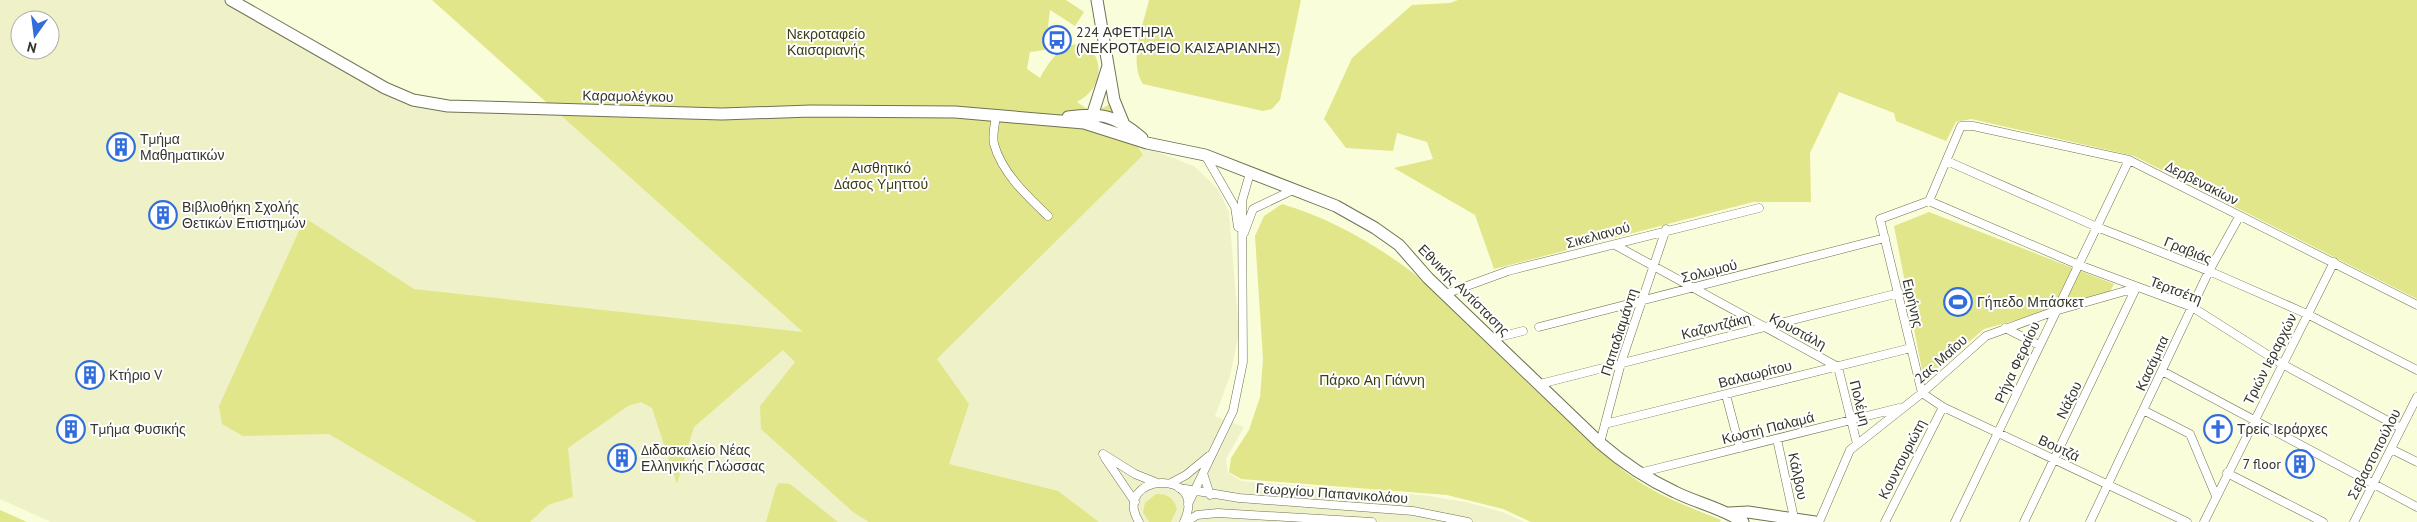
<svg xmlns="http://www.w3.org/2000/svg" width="2417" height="522" font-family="'PT Sans',sans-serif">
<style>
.built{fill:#eff2c8;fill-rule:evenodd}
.green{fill:#e1e68b}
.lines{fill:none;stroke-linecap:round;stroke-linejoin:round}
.minor-casing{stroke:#6f7253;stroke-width:9}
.secondary-casing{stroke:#6f7253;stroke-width:13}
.minor{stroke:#fff;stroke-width:8}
.secondary{stroke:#fff;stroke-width:11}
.labels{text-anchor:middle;stroke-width:4;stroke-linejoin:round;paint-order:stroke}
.poi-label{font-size:14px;fill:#353629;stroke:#fff;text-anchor:start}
.park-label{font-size:14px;fill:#3b3d14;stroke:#fff}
.street-label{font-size:14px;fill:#353629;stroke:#fff}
</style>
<rect width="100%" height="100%" fill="#fafdda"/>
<path class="built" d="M0 0H227L415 106 603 118 1098 130 1194 166 1217 188 1229 212 1239 333 1230 376 1215 416 1244 427 1226 459 1228 472 1241 481 1422 495 1466 502 1502 512 1525 522H51L0 499ZM20 20H50V50H20Z"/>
<path class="green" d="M432 0H1066L1084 12 1075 26 1050 10 1045 50 1030 52 1027 69 1040 78C1080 1 1127 76 1077 102L1093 113 1110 104 1143 155 937 359 969 404 949 464 1058 491 1099 522H869L853 512 761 429 760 406 795 362 783 350 694 427 677 484 652 408 641 402 628 406 568 448 573 497 548 505 530 522H477L329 434 243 436 222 424 219 406 305 218 414 289 803 332Z
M1149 0H1301L1280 100 1272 109 1263 111 1143 84C1128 60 1143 26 1149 0Z
M1458 0H2417V299L2134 156 1971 119 1956 122 1946 141 1896 121 1894 113 1839 92 1810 153 1811 202H1753L1494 269 1475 215 1394 168 1433 159 1427 142 1397 133 1393 151 1346 148 1324 119 1352 58 1412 5 1450 3Z
M1282 204C1392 237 1470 319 1549 399 1578 428 1606 460 1641 483 1666 499 1694 509 1721 520L1720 522H1531L1503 509 1447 495 1241 479 1229 472 1231 458 1249 430 1260 397 1263 359 1255 236 1264 216Z
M1929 212 2114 284 2108 295 1984 329 1924 380 1894 226Z
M779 483 790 484 838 522H766L776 487Z
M1156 494C1167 493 1174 498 1177 509L1171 522H1149L1143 512 1145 503Z
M0 510 27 522H0Z"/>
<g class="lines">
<defs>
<path id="minor" d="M996 116C995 124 992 135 994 144 1002 173 1027 196 1048 216
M1205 155 1235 207 1238 227
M1947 161 2097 227 2209 271 2307 314 2417 370
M1929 201 2079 265 2192 307 2282 364 2401 428
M1244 233 1253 209 1293 190
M1615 245 1838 367 1857 444
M1445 294 1508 271 1759 208
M1539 327 1885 238
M2005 328 2039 345
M1491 339 1523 331
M2162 371 2417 507
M1540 384 1899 293
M1726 395 1740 448
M2143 410 2190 434 2216 496
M1605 424 1911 348
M1777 439 1794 518
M1600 443 1621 363 1666 229
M2391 449 2417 462
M1103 454 1135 474 1155 482
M1105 458 1135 502
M1203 473 1210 495
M1639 473 1899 408
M2227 473 2323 522
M1171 483 1186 475 1209 456
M1179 488 1239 498 1413 511 1468 522
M1188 504 1233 411 1243 362 1242 201 1250 173
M1139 522C1110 474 1210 466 1184 522
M1186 522 1197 515 1218 513 1372 522
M1819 522 1850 450 1922 393 1986 336 2055 311 2136 288
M1885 522 1943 407
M1955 522 2129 160
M2024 522 2136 288
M2090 522 2209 271 2239 217
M2187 522 1943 407 1922 393 1880 219 1929 201 1961 126H1973L2129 160 2417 305
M2204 522 2334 262
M2354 522 2417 397"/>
<path id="secondary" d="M231 0 385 88 413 100 448 106 722 114 811 111 955 112 1084 123 1147 143 1205 155 1336 206 1375 228 1399 245 1428 278 1600 443C1623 463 1647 479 1675 492 1697 503 1722 508 1743 522
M1097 0 1114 100 1123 122
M1068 117C1102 112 1116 116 1142 138
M1094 119 1093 113 1108 66
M1729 513 1748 512 1815 522"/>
</defs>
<use href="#minor" class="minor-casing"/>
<use href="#secondary" class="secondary-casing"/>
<use href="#minor" class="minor"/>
<use href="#secondary" class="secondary"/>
</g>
<defs>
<symbol id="bus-ring" viewBox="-11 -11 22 22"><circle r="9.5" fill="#fff" stroke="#316ddb" stroke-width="1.5"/><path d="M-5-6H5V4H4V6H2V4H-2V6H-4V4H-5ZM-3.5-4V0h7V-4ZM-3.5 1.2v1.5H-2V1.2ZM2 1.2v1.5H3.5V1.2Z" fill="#316ddb"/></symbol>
<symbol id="building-ring" viewBox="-11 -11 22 22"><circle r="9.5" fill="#fff" stroke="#316ddb" stroke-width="1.5"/><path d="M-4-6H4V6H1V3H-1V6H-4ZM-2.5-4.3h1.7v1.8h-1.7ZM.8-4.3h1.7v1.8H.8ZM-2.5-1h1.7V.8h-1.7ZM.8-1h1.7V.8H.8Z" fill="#316ddb"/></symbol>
<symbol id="stadium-ring" viewBox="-11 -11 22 22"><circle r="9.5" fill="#fff" stroke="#316ddb" stroke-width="1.5"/><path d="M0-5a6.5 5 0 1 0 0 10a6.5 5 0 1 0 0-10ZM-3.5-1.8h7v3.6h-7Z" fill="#316ddb"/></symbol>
<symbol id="church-ring" viewBox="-11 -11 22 22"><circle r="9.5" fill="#fff" stroke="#316ddb" stroke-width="1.5"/><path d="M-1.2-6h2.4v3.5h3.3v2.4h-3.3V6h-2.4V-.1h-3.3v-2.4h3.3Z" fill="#316ddb"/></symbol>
</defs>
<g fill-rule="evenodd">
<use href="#bus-ring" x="1041" y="24" width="32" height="32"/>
<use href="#building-ring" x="105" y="131" width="32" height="32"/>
<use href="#building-ring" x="147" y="199" width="32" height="32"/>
<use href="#stadium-ring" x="1942" y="286" width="32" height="32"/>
<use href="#building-ring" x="74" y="359" width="32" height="32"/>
<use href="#building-ring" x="55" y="413" width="32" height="32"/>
<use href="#church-ring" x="2202" y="413" width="32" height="32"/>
<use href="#building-ring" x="606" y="442" width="32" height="32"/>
<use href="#building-ring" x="2284" y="448" width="32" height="32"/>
</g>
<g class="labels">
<g class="poi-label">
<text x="1076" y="37">224 ΑΦΕΤΗΡΙΑ<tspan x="1076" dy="16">(ΝΕΚΡΟΤΑΦΕΙΟ ΚΑΙΣΑΡΙΑΝΗΣ)</tspan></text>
<text x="140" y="144">Τμήμα<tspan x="140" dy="16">Μαθηματικών</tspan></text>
<text x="182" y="212">Βιβλιοθήκη Σχολής<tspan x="182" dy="16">Θετικών Επιστημών</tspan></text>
<text x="1977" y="307">Γήπεδο Μπάσκετ</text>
<text x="109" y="380">Κτήριο V</text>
<text x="90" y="434">Τμήμα Φυσικής</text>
<text x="2237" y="434">Τρείς Ιεράρχες</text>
<text x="641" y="455">Διδασκαλείο Νέας<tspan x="641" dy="16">Ελληνικής Γλώσσας</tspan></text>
<text x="2281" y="469" text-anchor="end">7 floor</text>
</g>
<g class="park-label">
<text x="826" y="39">Νεκροταφείο<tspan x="826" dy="16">Καισαριανής</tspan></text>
<text x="881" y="173">Αισθητικό<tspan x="881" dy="16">Δάσος Υμηττού</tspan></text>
<text x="1372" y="385">Πάρκο Αη Γιάννη</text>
</g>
<g class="street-label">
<text transform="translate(628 96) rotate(1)" y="5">Καραμολέγκου</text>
<text transform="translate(2202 183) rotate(27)" y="5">Δερβενακίων</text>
<text transform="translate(1598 235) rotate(-15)" y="5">Σικελιανού</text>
<text transform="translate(2188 250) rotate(22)" y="5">Γραβιάς</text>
<text transform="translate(1709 271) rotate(-14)" y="5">Σολωμού</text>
<text transform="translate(1464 290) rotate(45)" y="5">Εθνικής Αντίστασης</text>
<text transform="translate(2176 290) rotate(21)" y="5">Τερτσέτη</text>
<text transform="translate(1913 303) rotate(77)" y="5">Ειρήνης</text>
<text transform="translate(1716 326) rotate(-14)" y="5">Καζαντζάκη</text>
<text transform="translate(1798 331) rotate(28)" y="5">Κρυστάλη</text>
<text transform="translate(1619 332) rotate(-72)" y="5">Παπαδιαμάντη</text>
<text transform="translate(1941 359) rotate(-42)" y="5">2ας Μαΐου</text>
<text transform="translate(2270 359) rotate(-63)" y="5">Τριών Ιεραρχών</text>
<text transform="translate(2017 362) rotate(-65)" y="5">Ρήγα Φεραίου</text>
<text transform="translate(2152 363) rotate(-65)" y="5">Κασάμπα</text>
<text transform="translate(1755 374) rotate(-14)" y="5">Βαλαωρίτου</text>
<text transform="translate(2069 400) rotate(-64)" y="5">Νάξου</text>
<text transform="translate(1860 403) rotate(76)" y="5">Πολέμη</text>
<text transform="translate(1768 428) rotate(-14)" y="5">Κωστή Παλαμά</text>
<text transform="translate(2059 448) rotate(25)" y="5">Βουτζά</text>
<text transform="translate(2374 454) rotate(-63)" y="5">Σεβαστοπούλου</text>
<text transform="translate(1902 459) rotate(-63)" y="5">Κουντουριώτη</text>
<text transform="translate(1798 476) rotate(78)" y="5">Κάλβου</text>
<text transform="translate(1332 493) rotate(4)" y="5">Γεωργίου Παπανικολάου</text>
</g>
</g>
<g transform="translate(35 35) rotate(194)"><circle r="24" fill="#ffffff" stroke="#aeafa9"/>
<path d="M0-4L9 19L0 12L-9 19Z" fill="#316ddb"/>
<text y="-8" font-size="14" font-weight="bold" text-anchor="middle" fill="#353629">N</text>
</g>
</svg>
